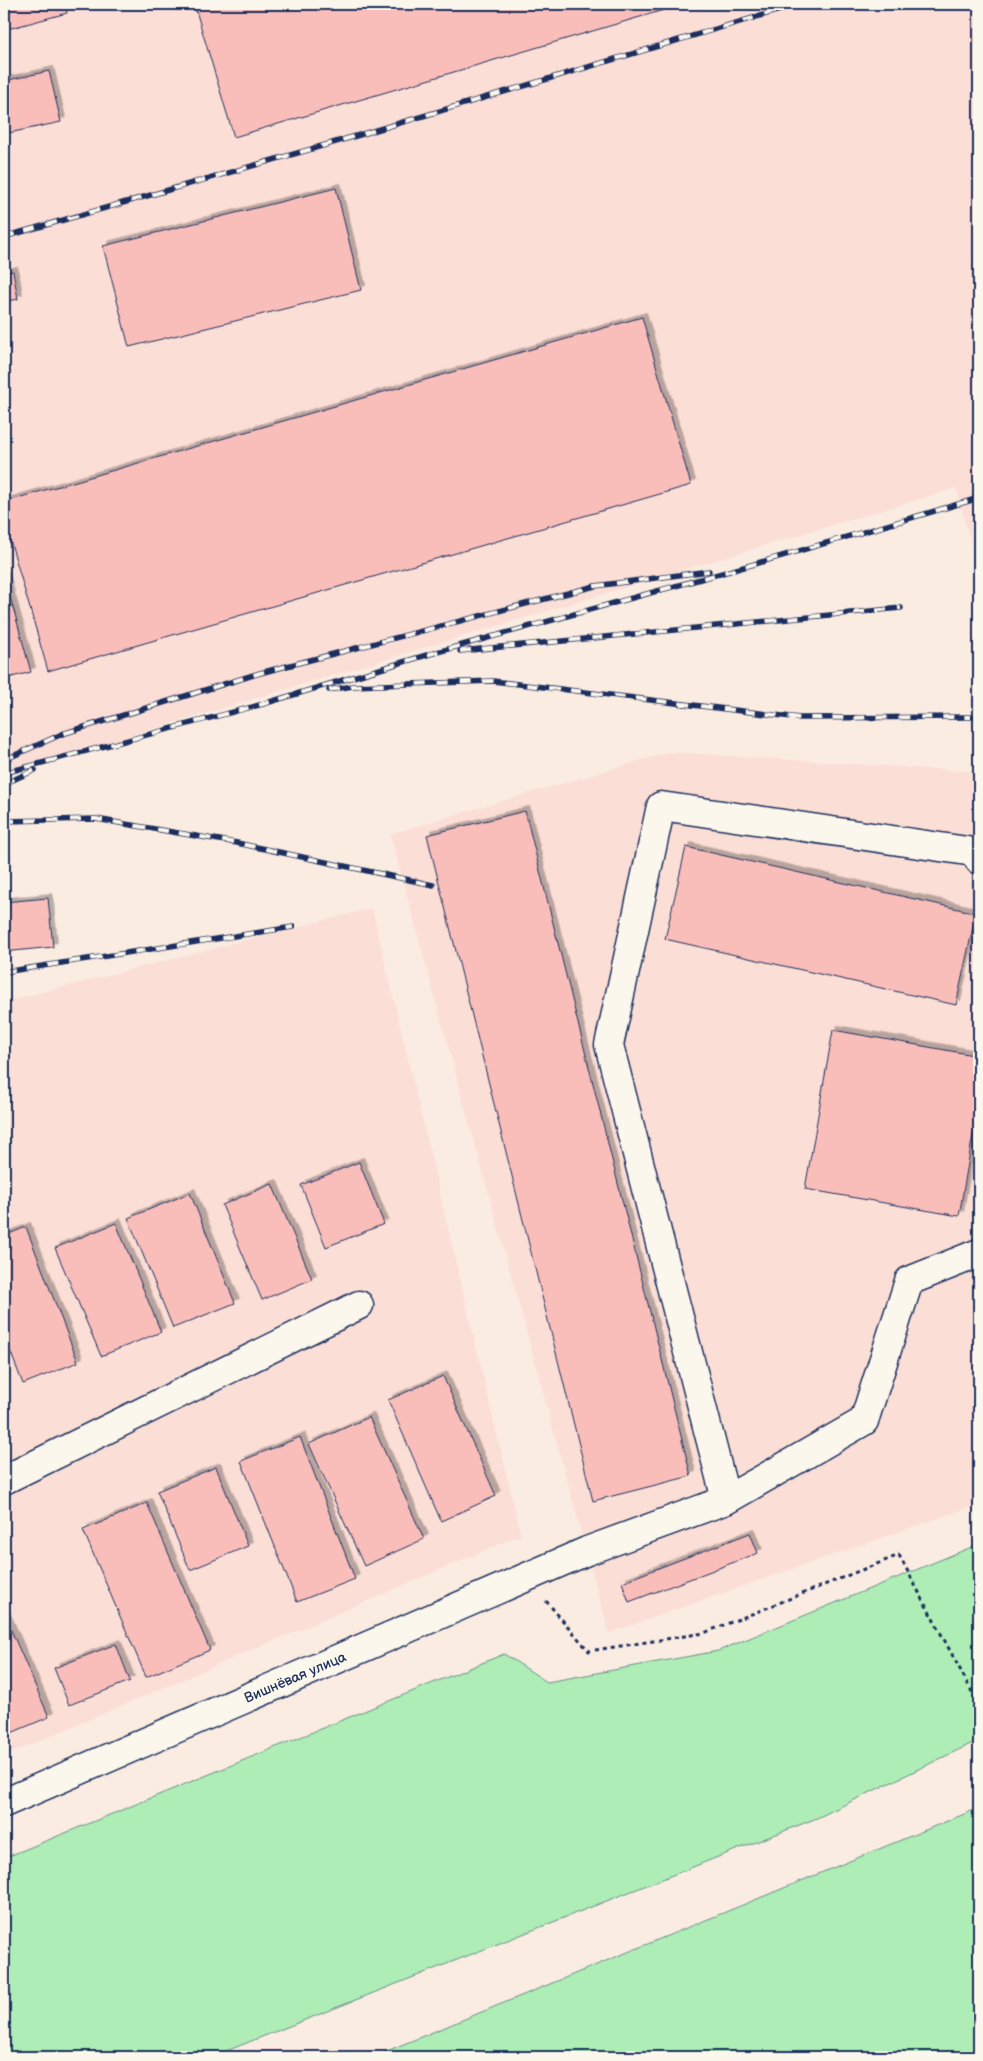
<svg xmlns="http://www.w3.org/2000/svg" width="983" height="2061" font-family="'Balsamiq Sans',sans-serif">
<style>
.built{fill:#fbded6}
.green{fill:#aeedb5;stroke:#648e8a}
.building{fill:#fabeba;stroke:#1b2f5e;filter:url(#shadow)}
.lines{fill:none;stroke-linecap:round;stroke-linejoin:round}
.minor-casing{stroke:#1b2f5e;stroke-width:31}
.path{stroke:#1b2f5e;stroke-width:3;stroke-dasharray:4 4;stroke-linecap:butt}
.minor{stroke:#fbf7ec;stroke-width:28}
.rail-casing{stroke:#1b2f5e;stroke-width:5.5}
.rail{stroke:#fbf7ec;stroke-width:4;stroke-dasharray:11;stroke-linecap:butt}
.labels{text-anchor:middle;stroke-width:4;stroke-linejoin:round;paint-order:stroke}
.street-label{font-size:14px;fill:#1b2f5e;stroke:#fbf7ec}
</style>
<defs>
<filter id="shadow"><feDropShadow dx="4.5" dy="-4.5" stdDeviation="0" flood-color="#0004"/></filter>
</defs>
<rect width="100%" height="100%" fill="#fbece2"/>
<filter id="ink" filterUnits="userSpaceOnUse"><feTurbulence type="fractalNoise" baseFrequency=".02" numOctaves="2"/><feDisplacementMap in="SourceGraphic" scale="10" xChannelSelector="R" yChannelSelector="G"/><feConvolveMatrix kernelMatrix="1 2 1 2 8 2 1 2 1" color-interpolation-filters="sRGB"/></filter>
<g filter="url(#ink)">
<path class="built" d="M4 4H979V574L956 488 4 774Z
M670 752 979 772V1504L609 1633 390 834Z
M372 908 521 1535 4 1756V1002Z"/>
<path class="green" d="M979 1544V1740L817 1818 211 2057H4V1858L504 1654 547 1682 718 1651Z
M979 1808V2057H372Z"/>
<path class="building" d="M4 4H65L67 13 4 30Z
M194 4H684L234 137Z
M49 71 61 122 4 134V81Z
M336 188 361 290 129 347 103 246Z
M13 271 18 299 4 302V273Z
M642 317 691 485 48 671 4 519V502Z
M4 575 31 672 4 679Z
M525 811 691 1476 593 1501 427 835Z
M686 847 976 913 956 1005 665 939Z
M48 898 53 947 4 952V902Z
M833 1030 979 1056V1099L959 1216 805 1189Z
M359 1162 384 1224 326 1247 301 1185Z
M272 1184 312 1279 262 1300 222 1205Z
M190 1193 235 1303 173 1328 128 1218Z
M116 1223 161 1332 101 1356 55 1248Z
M26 1227 78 1362 23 1384 4 1335V1236Z
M443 1376 496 1496 441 1521 388 1400Z
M369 1417 424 1539 364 1566 309 1444Z
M300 1437 355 1579 297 1602 241 1461Z
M216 1467 248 1546 190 1570 157 1491Z
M147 1503 210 1650 146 1677 83 1530Z
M750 1533 758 1553 629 1602 622 1582Z
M4 1614 49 1717 4 1736Z
M116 1644 130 1681 69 1705 54 1668Z"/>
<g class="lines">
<defs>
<path id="minor" d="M4 1480 359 1305
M726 1500 609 1045 661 806 974 852 979 860
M4 1803 587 1551 726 1500 864 1421 909 1281 979 1253"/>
</defs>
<use href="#minor" class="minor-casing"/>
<path class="path" d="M546 1601 589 1651 704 1633 899 1555 979 1705"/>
<use href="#minor" class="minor"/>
<defs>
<path id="rail" d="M4 237 329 144 800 4
M460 651 901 608
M329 690 353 686 493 681 800 718 971 717
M4 760 62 734 260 673 595 586 709 571
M4 773 263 704 430 654 751 565 979 498
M4 784 35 770
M4 821 96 819 237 843 433 885
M4 972 293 927"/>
</defs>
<use href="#rail" class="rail-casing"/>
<use href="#rail" class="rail"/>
</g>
</g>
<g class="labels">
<g class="street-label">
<text transform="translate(295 1677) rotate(-23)" y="5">Вишнёвая улица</text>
</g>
</g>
<rect width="983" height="2061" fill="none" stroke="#fbf7ec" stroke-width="20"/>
<rect x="10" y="10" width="963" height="2041" fill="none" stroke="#1b2f5e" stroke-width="2" filter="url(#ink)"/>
</svg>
